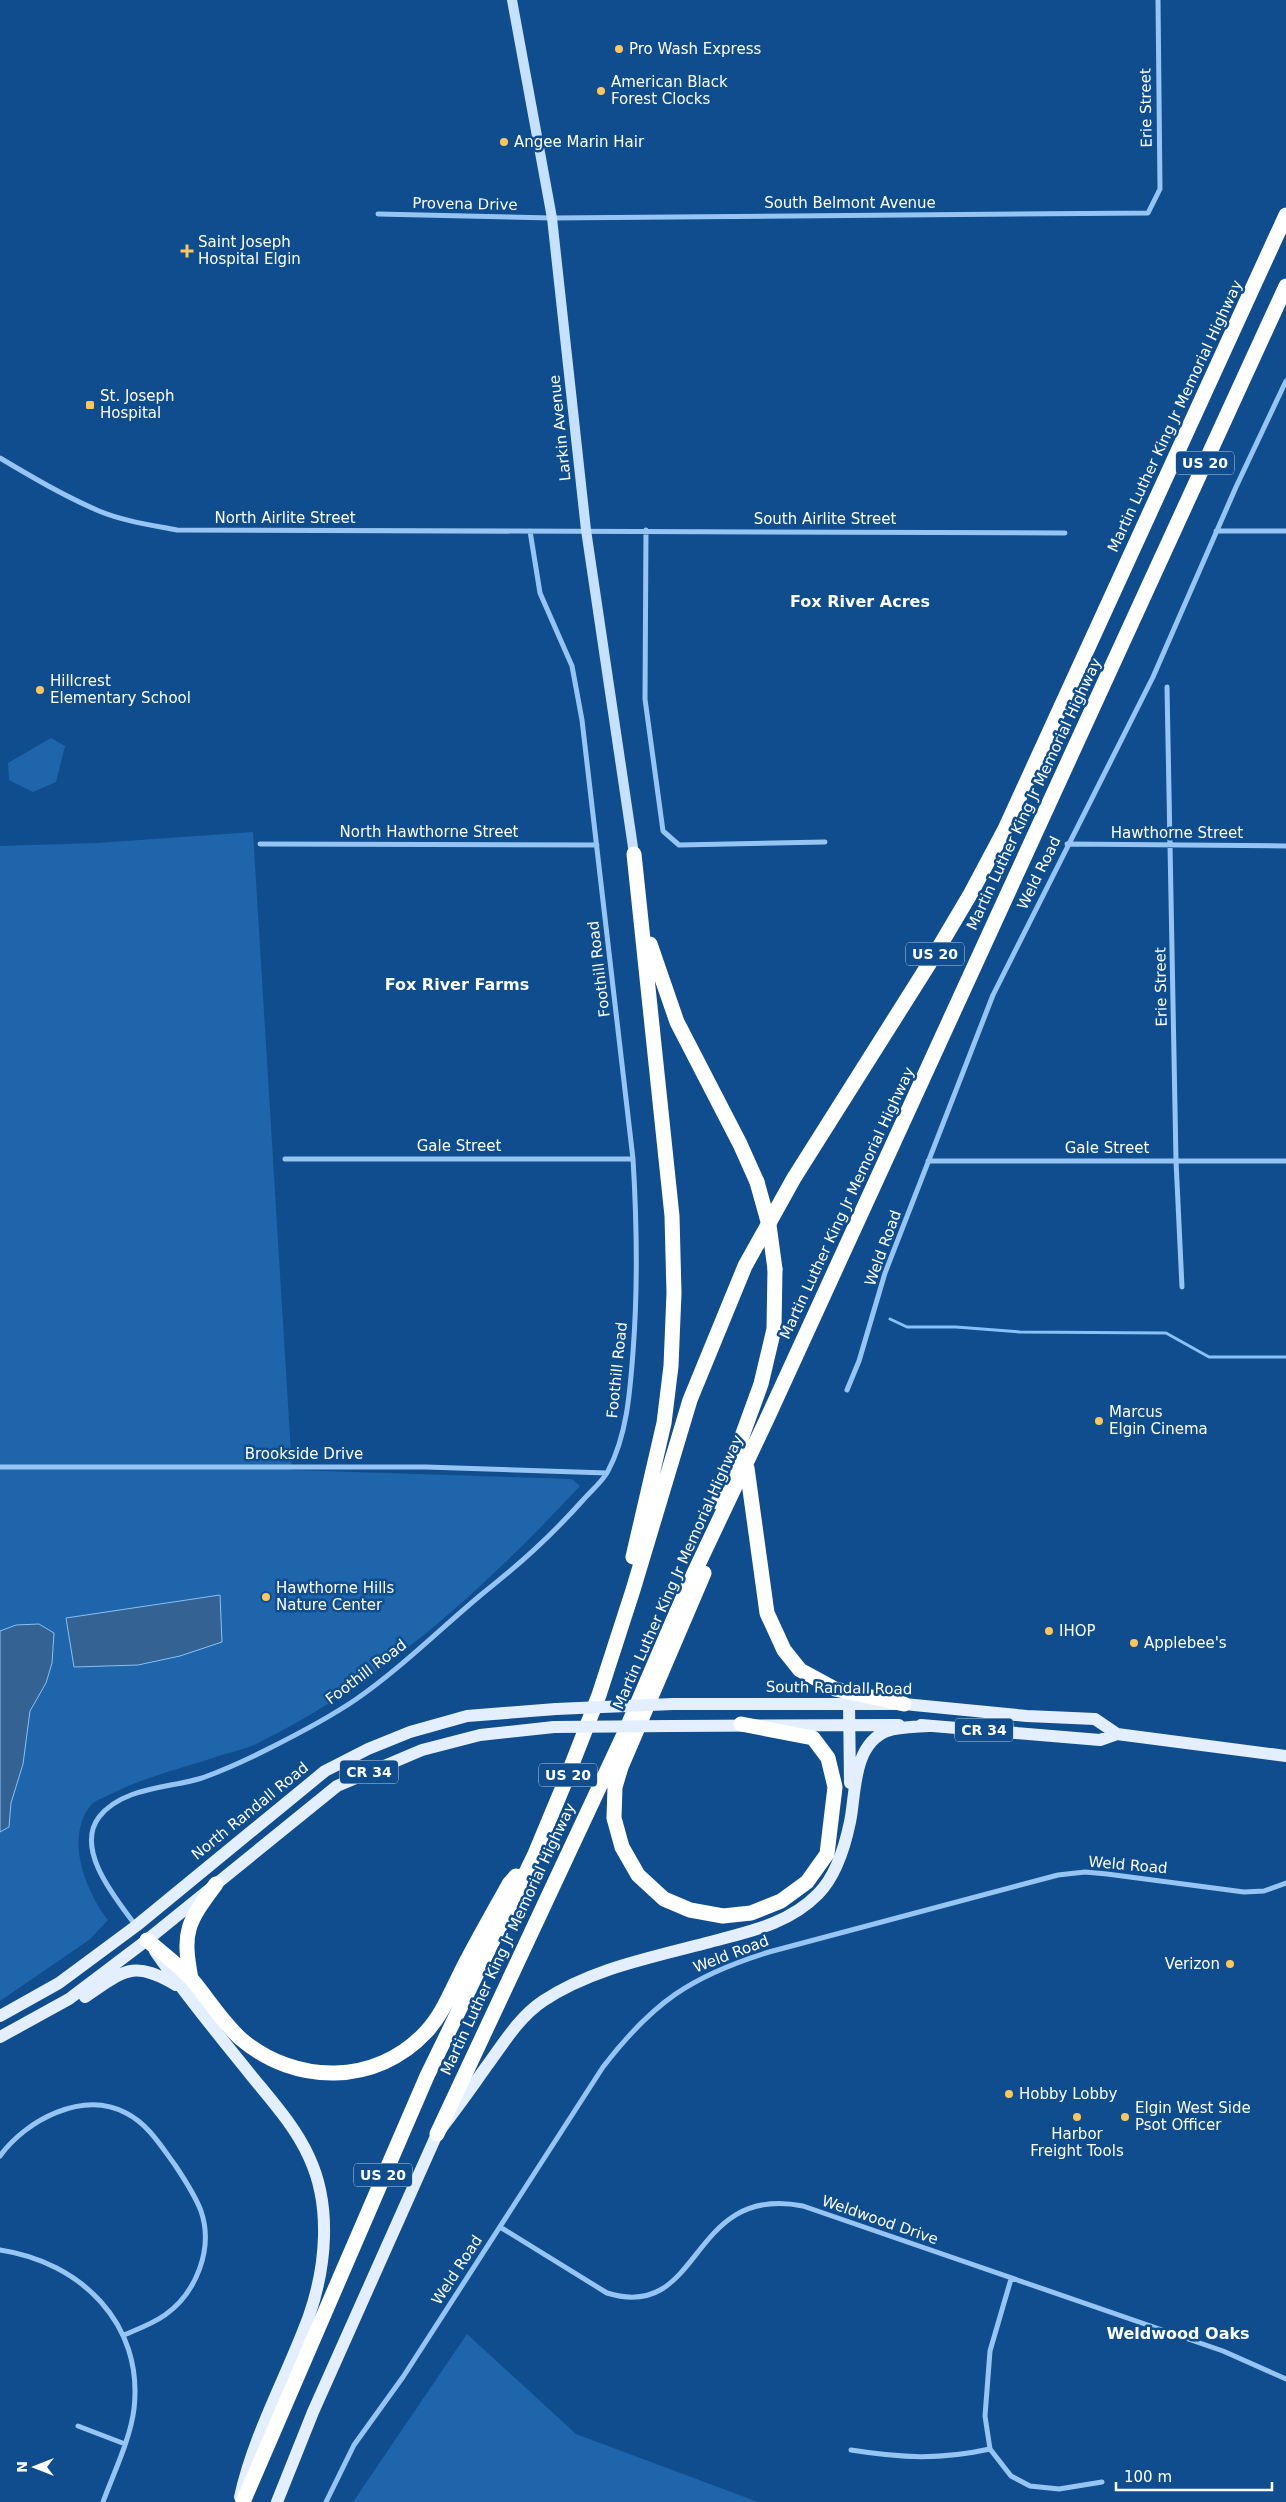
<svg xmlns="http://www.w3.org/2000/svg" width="1286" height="2502" font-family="'DejaVu Sans',sans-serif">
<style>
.green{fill:#1e65ac}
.water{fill:#346292;stroke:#88c1f7}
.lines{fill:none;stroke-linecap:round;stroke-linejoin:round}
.stream{stroke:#88c1f7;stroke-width:3}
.minor{stroke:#97c5f3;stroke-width:5}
.secondary{stroke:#c6e1fd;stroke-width:10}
.primary{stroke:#e3efff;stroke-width:12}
.motorway{stroke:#fff;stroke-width:15}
.primary-bridge{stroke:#e3efff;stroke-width:12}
.motorway-bridge{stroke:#fff;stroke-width:15}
.poi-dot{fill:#ffc759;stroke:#0f4d8e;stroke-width:2}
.labels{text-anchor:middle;stroke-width:5;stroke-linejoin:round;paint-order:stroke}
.shield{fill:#0f4d8e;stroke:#b7cadd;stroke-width:1}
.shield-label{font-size:14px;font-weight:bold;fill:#fff}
.poi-label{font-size:15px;fill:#fff;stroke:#0f4d8e;text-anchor:start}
.street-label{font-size:15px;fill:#fff;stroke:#0f4d8e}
.neighbourhood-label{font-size:16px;font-weight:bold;fill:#fff;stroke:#0f4d8e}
</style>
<rect width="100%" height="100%" fill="#0f4d8e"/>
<path class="green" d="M51 738 65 746 56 782 33 792 9 780 8 763Z
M253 832 292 1470 572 1479 580 1486C487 1586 384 1681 260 1742 249 1748 236 1751 225 1754 186 1767 143 1777 107 1796 102 1798 94 1801 91 1805 64 1838 86 1892 108 1920L89 1940 0 2001V846L97 843Z
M467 2334 576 2434 758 2502H353Z"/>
<path class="water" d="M220 1595 222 1642 180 1656 138 1665 74 1667 66 1618Z
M39 1624 54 1633 52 1663 46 1683 30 1711 23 1764 11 1803 9 1827 0 1832V1631L16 1625Z"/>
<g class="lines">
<path class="stream" d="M890 1319 907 1327H956L1020 1332 1166 1333 1209 1357H1286"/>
<path class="minor" d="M378 214 552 218 1148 213 1160 189 1158 0
M0 458C32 477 64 496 99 511 123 521 151 525 177 530L1065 533
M646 530 645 699 663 831 679 845 825 842
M1216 531H1286
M1167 687 1176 1161 1182 1287
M260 844 597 845
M1067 844 1286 846
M285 1159H633
M928 1161H1286
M847 1390 859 1361 885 1273 993 995 1153 677 1236 487 1286 381
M0 1467H426L607 1473
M136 1926C117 1900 74 1850 99 1817 122 1787 170 1788 202 1778 224 1770 246 1760 266 1750 296 1735 327 1719 355 1700 400 1669 440 1629 482 1594 521 1563 550 1537 584 1499 591 1491 603 1481 608 1471 627 1435 630 1392 633 1352 638 1287 637 1224 633 1159L582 720 572 666 540 593 530 531
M0 2156C26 2120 83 2090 126 2113 148 2124 161 2146 175 2165 185 2180 195 2195 201 2211 214 2249 196 2293 165 2315 152 2324 138 2329 124 2335
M500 2227 607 2293C704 2323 687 2183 803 2206L1223 2351 1286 2379
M0 2250C80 2262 144 2323 134 2409 130 2440 114 2472 103 2502
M1011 2279 990 2351 985 2416 990 2449 1011 2476 1030 2486 1059 2489 1102 2482
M78 2426 125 2444
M851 2450C901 2458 940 2460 990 2449
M326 2502 354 2445 403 2377 603 2067C653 2002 691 1976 769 1952L1058 1875 1085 1872 1107 1874 1244 1892 1264 1891 1286 1883"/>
<path class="secondary" d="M512 0 552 218 586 530 634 854"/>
<path class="primary" d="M849 1702 850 1783
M673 1704H904L1027 1716 1095 1719 1117 1734
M921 1725 1100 1740 1117 1734 1286 1756
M672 1726 899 1725
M155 1951C184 1993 217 2033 250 2074 271 2100 295 2126 309 2157 332 2206 326 2267 309 2316 287 2376 254 2434 240 2497
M85 1997C124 1971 132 1959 176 1985
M0 2016 59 1983 136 1926 325 1771 368 1749 410 1732 467 1716 556 1709
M0 2037 69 1999 147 1940 337 1786 422 1750 480 1735 554 1727
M277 2502 313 2412 437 2134C454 2112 470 2090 486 2067 503 2044 519 2017 543 2001 591 1969 650 1958 706 1943 746 1932 788 1925 818 1894 836 1876 845 1846 850 1822 856 1794 852 1745 887 1731 898 1727 915 1727 928 1726"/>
<path class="motorway" d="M650 944 677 1022 740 1144 757 1182
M747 1468 767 1613 784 1650 800 1670 835 1689 904 1704
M718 1502 761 1384 774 1329 775 1269
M633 1557 664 1423 671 1366 674 1293 672 1216 634 854
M704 1573 621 1767 615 1787 614 1818 622 1847 638 1875 664 1899 690 1910 723 1916 751 1913 781 1901 807 1882 827 1854 835 1787 828 1758 813 1738 741 1724
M147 1940C162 1953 180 1966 193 1981 208 1999 223 2023 241 2039 295 2085 376 2086 426 2032 442 2015 451 1992 462 1970 477 1941 493 1913 509 1884L516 1876
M191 1979C182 1931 187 1923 216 1884
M437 2134 626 1730 687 1588 766 1421 1286 286
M243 2502 427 2076 535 1854 565 1782 599 1695 633 1590 690 1400 745 1266 794 1178 929 964 971 893 1005 829 1286 215"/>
<path class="primary-bridge" d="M556 1709 673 1704
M554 1727 672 1726"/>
<path class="motorway-bridge" d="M757 1182 769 1225 775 1269"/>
</g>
<g class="poi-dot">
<circle cx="619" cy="49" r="5"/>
<circle cx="601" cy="91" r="5"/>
<circle cx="504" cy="142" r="5"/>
<path d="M184.5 243.5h5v5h5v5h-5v5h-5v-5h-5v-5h5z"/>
<rect x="85" y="400" width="10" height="10" rx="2.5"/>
<circle cx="40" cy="690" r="5"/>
<circle cx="1099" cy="1421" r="5"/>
<circle cx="266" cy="1597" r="5"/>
<circle cx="1049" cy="1631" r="5"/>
<circle cx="1134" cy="1643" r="5"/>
<circle cx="1230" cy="1964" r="5"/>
<circle cx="1009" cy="2094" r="5"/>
<circle cx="1077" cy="2117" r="5"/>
<circle cx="1125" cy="2117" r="5"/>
</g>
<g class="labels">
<g class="shield">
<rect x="1176" y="451.5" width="58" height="23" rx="4"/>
<rect x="906" y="942.5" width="58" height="23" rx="4"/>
<rect x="955" y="1718.5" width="58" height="23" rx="4"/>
<rect x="340" y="1760.5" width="58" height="23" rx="4"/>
<rect x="539" y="1763.5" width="58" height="23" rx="4"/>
<rect x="354" y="2163.5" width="58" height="23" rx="4"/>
</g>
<g class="shield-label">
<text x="1205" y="468">US 20</text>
<text x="935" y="959">US 20</text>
<text x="984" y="1735">CR 34</text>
<text x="369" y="1777">CR 34</text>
<text x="568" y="1780">US 20</text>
<text x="383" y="2180">US 20</text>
</g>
<g class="poi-label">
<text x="629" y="54">Pro Wash Express</text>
<text x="611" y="87">American Black<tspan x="611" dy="17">Forest Clocks</tspan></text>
<text x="514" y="147">Angee Marin Hair</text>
<text x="198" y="247">Saint Joseph<tspan x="198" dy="17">Hospital Elgin</tspan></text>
<text x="100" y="401">St. Joseph<tspan x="100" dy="17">Hospital</tspan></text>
<text x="50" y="686">Hillcrest<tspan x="50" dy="17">Elementary School</tspan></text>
<text x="1109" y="1417">Marcus<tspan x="1109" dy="17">Elgin Cinema</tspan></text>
<text x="276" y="1593">Hawthorne Hills<tspan x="276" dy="17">Nature Center</tspan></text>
<text x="1059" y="1636">IHOP</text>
<text x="1144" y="1648">Applebee's</text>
<text x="1220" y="1969" text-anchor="end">Verizon</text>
<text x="1019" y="2099">Hobby Lobby</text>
<text x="1135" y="2113">Elgin West Side<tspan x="1135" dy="17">Psot Officer</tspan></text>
<text x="1077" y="2139" text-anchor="middle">Harbor<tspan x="1077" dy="17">Freight Tools</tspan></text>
</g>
<g class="street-label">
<text transform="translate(1146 108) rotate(-91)" y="5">Erie Street</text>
<text x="850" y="208">South Belmont Avenue</text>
<text transform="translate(465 204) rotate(1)" y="5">Provena Drive</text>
<text transform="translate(1175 416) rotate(-65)" y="5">Martin Luther King Jr Memorial Highway</text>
<text transform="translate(560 428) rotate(-96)" y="5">Larkin Avenue</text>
<text x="285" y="523">North Airlite Street</text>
<text x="825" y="524">South Airlite Street</text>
<text transform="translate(1034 794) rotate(-65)" y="5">Martin Luther King Jr Memorial Highway</text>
<text x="429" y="837">North Hawthorne Street</text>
<text x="1177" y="838">Hawthorne Street</text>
<text transform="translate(1039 873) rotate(-64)" y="5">Weld Road</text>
<text transform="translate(599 969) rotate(-97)" y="5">Foothill Road</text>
<text transform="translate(1161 987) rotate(-91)" y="5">Erie Street</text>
<text x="459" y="1151">Gale Street</text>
<text x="1107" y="1153">Gale Street</text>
<text transform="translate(847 1203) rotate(-65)" y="5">Martin Luther King Jr Memorial Highway</text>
<text transform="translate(883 1248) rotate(-70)" y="5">Weld Road</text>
<text transform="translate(617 1370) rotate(-84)" y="5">Foothill Road</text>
<text x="304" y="1459">Brookside Drive</text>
<text transform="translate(678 1572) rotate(-66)" y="5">Martin Luther King Jr Memorial Highway</text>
<text transform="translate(366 1672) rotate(-37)" y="5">Foothill Road</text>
<text transform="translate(839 1688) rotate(1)" y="5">South Randall Road</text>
<text transform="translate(250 1811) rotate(-39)" y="5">North Randall Road</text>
<text transform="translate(1128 1865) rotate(5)" y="5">Weld Road</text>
<text transform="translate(508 1939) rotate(-65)" y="5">Martin Luther King Jr Memorial Highway</text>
<text transform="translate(731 1954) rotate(-21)" y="5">Weld Road</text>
<text transform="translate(880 2220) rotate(19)" y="5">Weldwood Drive</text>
<text transform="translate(457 2270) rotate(-57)" y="5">Weld Road</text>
</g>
<g class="neighbourhood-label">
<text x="860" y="607">Fox River Acres</text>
<text x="457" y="990">Fox River Farms</text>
<text x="1178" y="2339">Weldwood Oaks</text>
</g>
</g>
<g transform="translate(35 2467) rotate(270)" stroke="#0f4d8e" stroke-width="4" paint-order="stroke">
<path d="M0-4L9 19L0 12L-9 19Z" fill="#ffffff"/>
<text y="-8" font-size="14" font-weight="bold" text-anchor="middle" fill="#ffffff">N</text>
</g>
<path d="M1116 2482v8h156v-8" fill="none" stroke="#ffffff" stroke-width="2.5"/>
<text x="1124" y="2482" font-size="15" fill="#ffffff" stroke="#0f4d8e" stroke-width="4" paint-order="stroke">100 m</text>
</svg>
